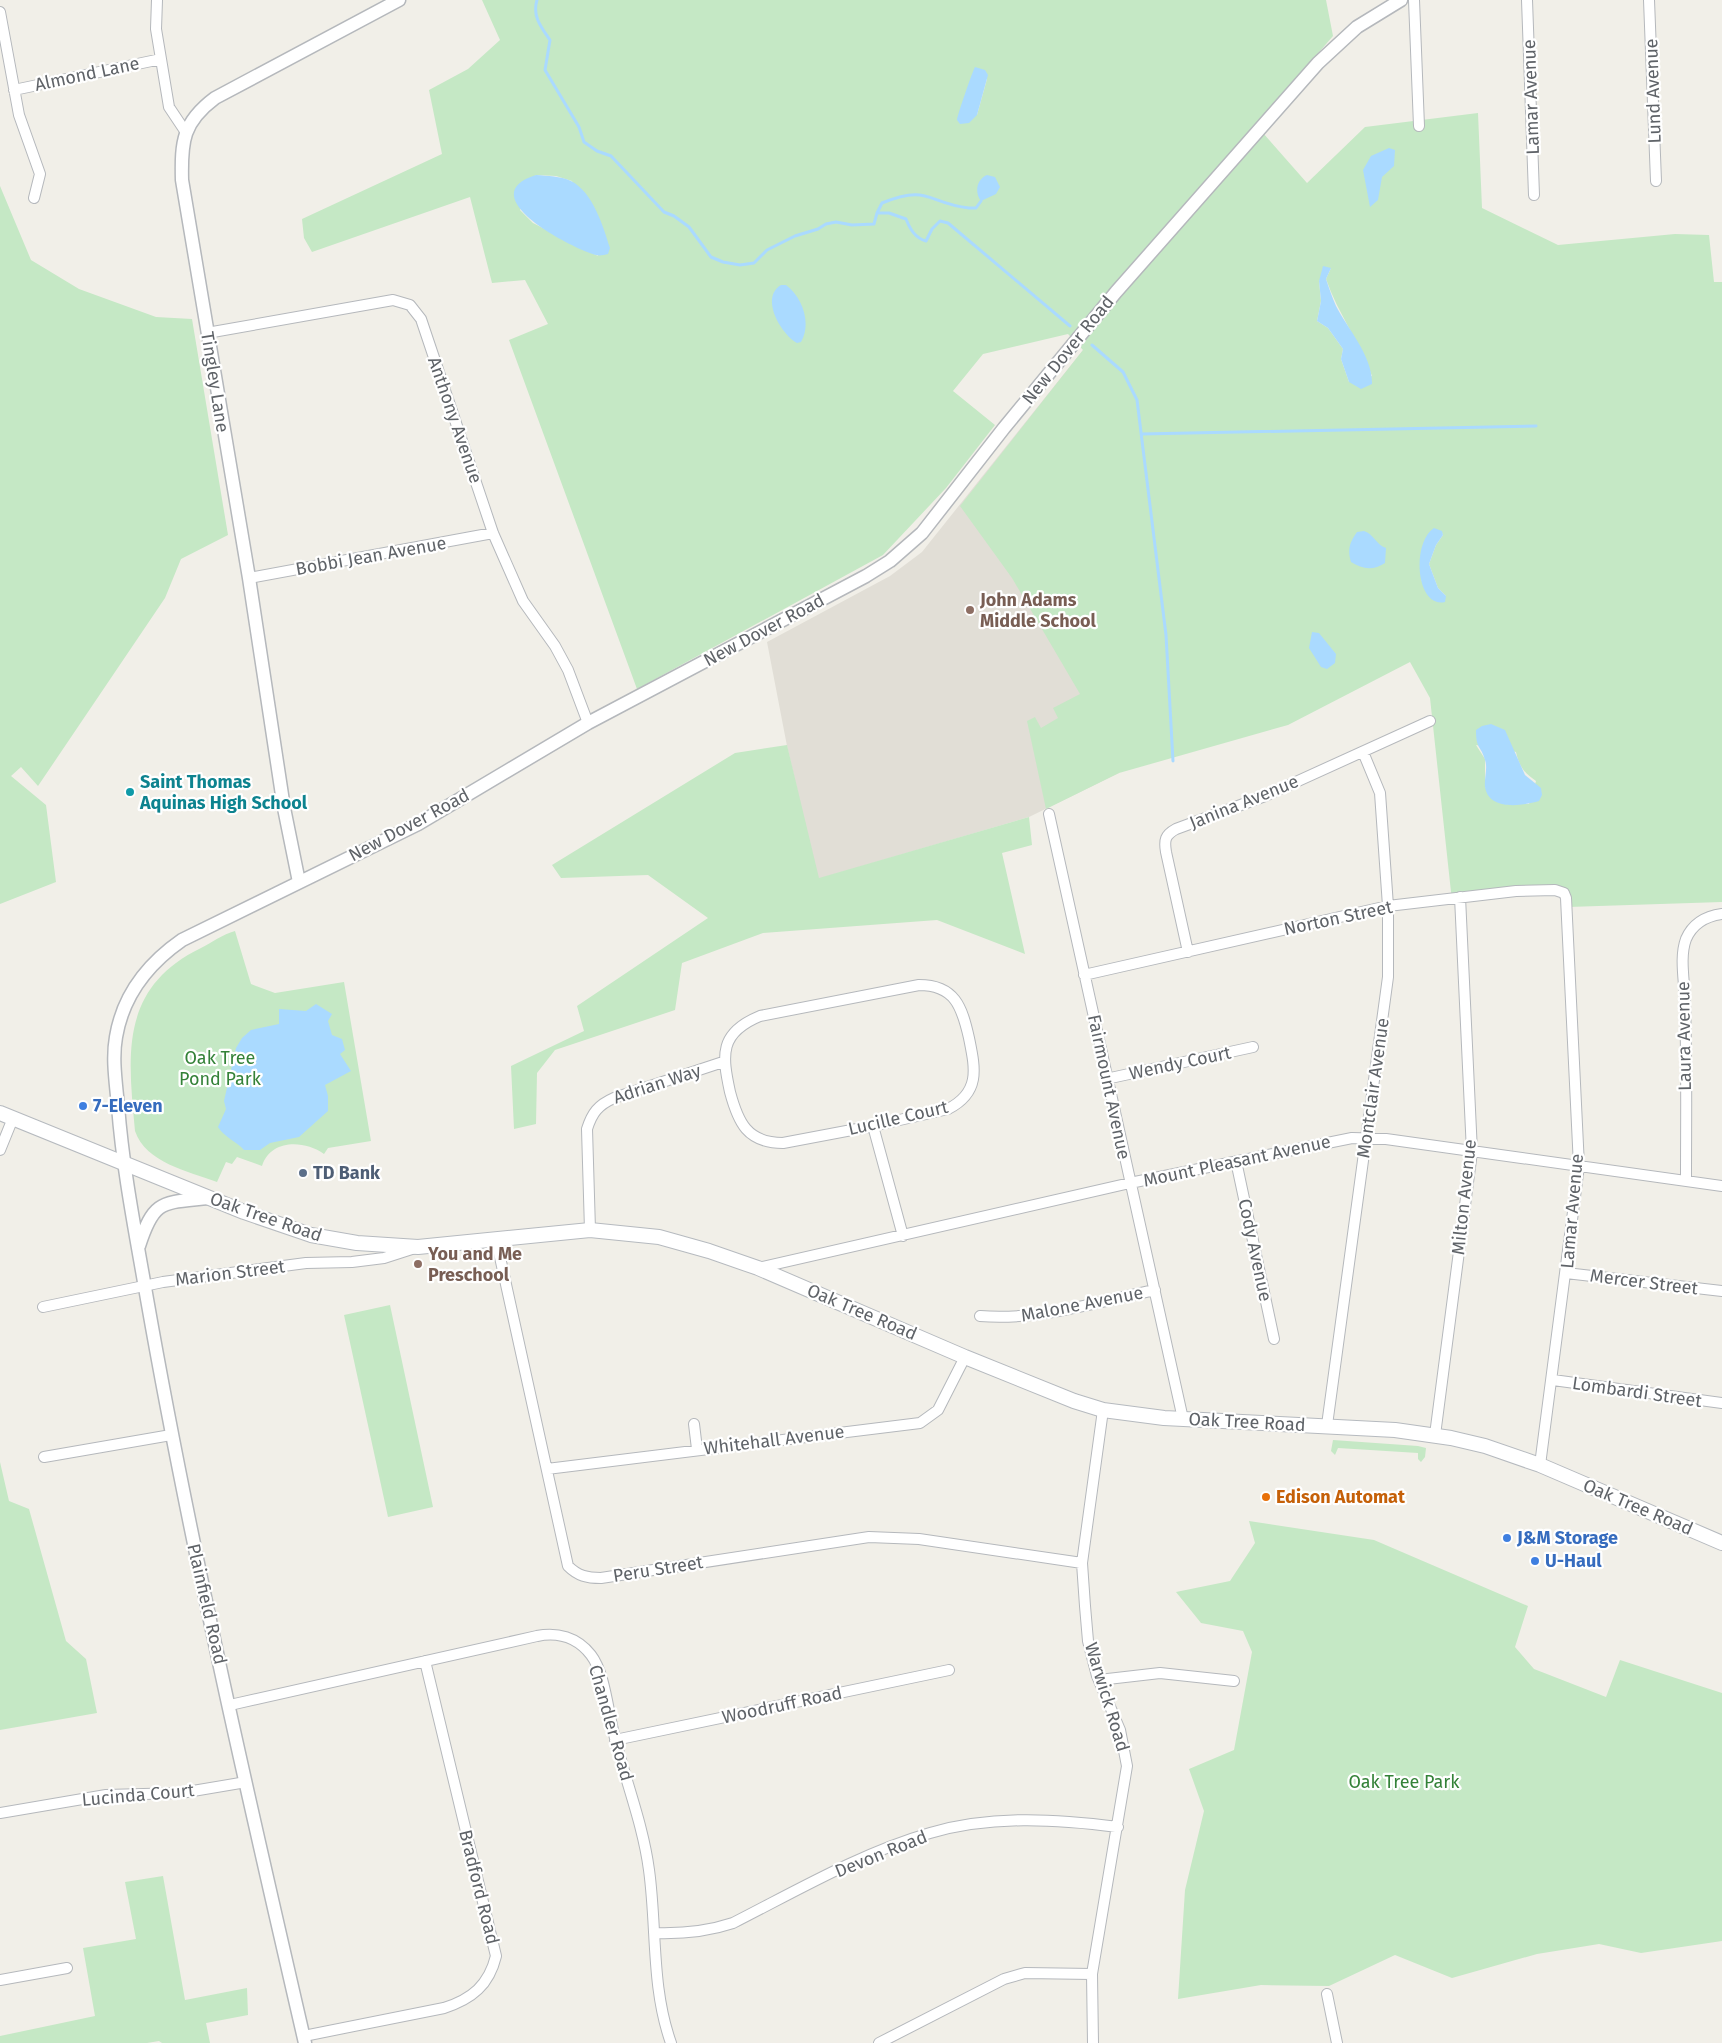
<svg xmlns="http://www.w3.org/2000/svg" width="1722" height="2043" font-family="'Fira Sans',sans-serif">
<style>
.education{fill:#e1ded6}
.green{fill:#c5e8c5;fill-rule:evenodd}
.water{fill:#aadaff}
.lines{fill:none;stroke-linecap:round;stroke-linejoin:round}
.stream{stroke:#aadaff;stroke-width:3}
.minor-casing{stroke:#b5b8bc;stroke-width:12}
.tertiary-casing{stroke:#b5b8bc;stroke-width:15}
.secondary-casing{stroke:#b6babf;stroke-width:16}
.minor{stroke:#fff;stroke-width:10}
.tertiary{stroke:#fff;stroke-width:12}
.secondary{stroke:#fff;stroke-width:14}
.education-dot{fill:#8d6e63;stroke:#fff;stroke-width:2}
.culture-dot{fill:#0f9aa8;stroke:#fff;stroke-width:2}
.shop-dot{fill:#3f7fe0;stroke:#fff;stroke-width:2}
.service-dot{fill:#5c6f8a;stroke:#fff;stroke-width:2}
.food-dot{fill:#e8710a;stroke:#fff;stroke-width:2}
.labels{text-anchor:middle;stroke-width:4.5;stroke-linejoin:round;paint-order:stroke}
.street-label{font-size:18px;fill:#5f6368;stroke:#fff}
.education-label{font-size:18px;font-weight:bold;fill:#785e54;stroke:#fff;text-anchor:start}
.culture-label{font-size:18px;font-weight:bold;fill:#0d838f;stroke:#fff;text-anchor:start}
.park-label{font-size:18px;fill:#348238;stroke:#fff}
.shop-label{font-size:18px;font-weight:bold;fill:#366cbe;stroke:#fff;text-anchor:start}
.service-label{font-size:18px;font-weight:bold;fill:#4e5e75;stroke:#fff;text-anchor:start}
.food-label{font-size:18px;font-weight:bold;fill:#c56008;stroke:#fff;text-anchor:start}
</style>
<rect width="100%" height="100%" fill="#f1efe8"/>
<path class="education" d="M1083 350 1119 773 1029 817 818 879 787 746 767 642 890 576 922 552Z"/>
<path class="green" d="M482 0H1326L1333 36 1256 125 1307 183 1365 127 1478 113 1482 208 1558 245 1675 234 1709 235 1714 282H1722V902L1568 907 1567 893 1452 901 1430 698 1410 662 1288 725 1119 773 1046 809 1027 721 1035 717 1041 728 1058 718 1053 708 1080 694 1012 578 960 506 1083 350 1068 334 983 354 953 391 995 425 946 488 883 555 637 689 509 340 548 324 525 280 492 283 470 197 312 252 304 238 302 219 442 154 429 90 468 69 500 40ZM972 78 987 79 977 115 967 93ZM536 175 556 176 572 181 598 256 533 223 520 210ZM1331 268 1326 279C1338 314 1360 342 1372 376L1349 382 1341 359 1343 349 1328 328 1317 321 1321 301 1319 281ZM1441 531 1443 535 1436 545 1429 564 1438 588 1446 596 1421 580ZM1476 745 1516 752C1519 766 1524 773 1536 781L1529 804H1505L1485 787V759Z
M0 186 31 260 79 289 156 317 192 319 228 535 181 559 165 598 38 786 21 767 11 776 46 805 56 882 0 904Z
M787 745 819 878 1029 817 1032 845 1002 853 1025 954 937 920 763 933 682 963 675 1010 555 1050 537 1073 536 1124 514 1129 511 1066 584 1031 577 1006 708 918 648 875 561 878 552 865 735 753Z
M235 931 251 984 275 993 344 982 371 1141 328 1148 324 1154C304 1140 271 1139 262 1166L237 1157 232 1164 226 1162 217 1182C188 1171 146 1163 135 1131 128 1055 119 988 201 948 211 943 223 934 235 931Z
M390 1305 433 1507 388 1517 344 1315Z
M1333 1440 1418 1446 1426 1448 1425 1457 1421 1462 1418 1459V1453L1338 1448 1335 1455 1331 1451Z
M0 1462 9 1501 29 1509 66 1641 86 1659 97 1713 0 1730Z
M1249 1521 1374 1540 1528 1606 1515 1647 1534 1669 1606 1697 1620 1660 1722 1693V1941L1641 1953 1599 1944 1537 1954 1452 1978 1395 1955 1329 1986 1261 1985 1178 1999 1185 1890 1204 1811 1189 1769 1234 1750 1252 1652 1243 1631 1201 1623 1176 1592 1230 1581 1255 1543Z
M163 1876 185 2000 247 1988 248 2015 206 2023 210 2043H162L159 2041 147 2043H0V2036L95 2016 83 1948 136 1939 125 1882Z"/>
<path class="water" d="M975 67 985 70 988 75 977 115 969 123 960 124 957 120C957 116 973 70 975 67Z
M1389 148 1395 150 1394 166 1382 177 1378 200 1370 207 1363 170 1371 156Z
M536 175C548 176 560 176 571 181 593 192 603 226 610 248L608 254C604 255 600 256 596 255 573 249 469 196 536 175Z
M987 175 995 177 1000 187 996 194 981 201C974 192 977 179 987 175Z
M1323 266 1331 268 1326 279C1329 288 1332 297 1336 306 1348 329 1373 357 1372 384L1361 389 1349 382 1341 359 1343 349 1328 328 1317 321 1321 301 1319 281Z
M781 285H786C802 297 812 323 801 342L797 343C782 335 759 298 781 285Z
M1434 528 1442 531 1443 535 1436 545 1429 564 1438 588 1446 596 1445 602C1416 609 1411 543 1434 528Z
M1364 531C1374 534 1376 545 1386 548L1385 563C1373 571 1362 569 1351 562 1347 549 1350 542 1357 532Z
M1312 632 1319 633 1336 654 1335 663 1327 669 1321 667 1309 648Z
M1491 724 1505 730 1525 775 1541 788 1542 795 1539 801C1522 806 1489 811 1485 787 1484 779 1488 768 1485 760 1481 745 1476 750 1476 730L1482 726Z
M316 1004 332 1014 328 1021 332 1035 342 1039 345 1050 340 1054 351 1071 325 1085 328 1096V1111L299 1137 270 1143 260 1150H244C236 1141 224 1137 218 1127L226 1109 224 1101 236 1048 242 1038 251 1030 279 1024V1009L306 1011Z"/>
<g class="lines">
<path class="stream" d="M537 0C532 16 541 27 550 40L545 70 579 127 584 142 597 151 611 156 664 212 674 216 689 227 711 257 723 262 740 265 754 263 767 250 795 236 818 229 826 224 836 222 852 225 874 224 877 213H889L906 219C910 229 915 238 926 241L932 229 940 221 948 223 1070 326
M877 213 882 203C929 184 927 203 969 208H976L981 201
M1092 345 1123 372 1137 400 1166 635 1173 761
M1142 434 1536 426"/>
<defs>
<path id="minor" d="M157 0 156 29 169 107 185 131
M1414 0 1419 126
M1527 0 1534 195
M1649 0 1656 181
M0 12 19 115 40 174 34 198
M14 90 161 59
M207 333 393 300 410 305 421 319 493 533 523 601 555 646 568 670 588 723
M249 578 493 533
M1049 814 1183 1419
M1188 952 1166 852C1164 840 1165 835 1176 829L1265 796 1430 721
M1084 975 1388 906 1516 891 1555 890 1564 893 1566 898 1579 1166 1540 1465
M919 985C955 985 962 1007 969 1038 975 1068 981 1092 948 1109L873 1126 783 1143C747 1143 738 1122 730 1092 722 1055 719 1033 760 1016Z
M1106 1079 1253 1047
M873 1126 903 1236
M0 1150 13 1118
M1236 1161 1274 1339
M1686 1179C1686 1121 1687 1062 1685 1003 1685 983 1679 958 1686 939 1693 923 1707 916 1722 914
M590 1230 587 1129C592 1113 598 1105 614 1098L723 1062
M496 1239 568 1566C578 1576 587 1578 601 1578L869 1537 919 1539 1082 1563
M758 1268 1130 1183 1352 1138 1386 1139 1722 1186
M1566 1273 1722 1291
M43 1307 163 1282 306 1263 352 1262 384 1258 415 1248
M980 1316C1038 1321 1097 1302 1155 1290
M1553 1380 1722 1403
M694 1424 697 1449
M1327 1425 1388 977V906L1380 793 1363 752
M1435 1435 1472 1152 1460 897
M44 1457 171 1435
M547 1469 920 1423 938 1410 965 1357
M1099 1680 1160 1673 1234 1681
M230 1705 537 1636C557 1632 577 1637 591 1655 605 1673 608 1712 614 1734 625 1780 643 1824 649 1870 657 1928 651 1987 671 2043
M615 1740 949 1670
M0 1813 106 1795 181 1793 246 1782
M654 1933C682 1934 706 1932 733 1923 796 1891 861 1853 930 1833 991 1815 1056 1819 1118 1827
M0 1980 67 1968
M1327 1994 1337 2043
M304 2036 444 2008C472 1999 489 1985 496 1956L425 1661
M879 2043 1004 1979 1025 1973 1092 1974
M1093 2043 1092 1974 1127 1766 1120 1730 1097 1676 1088 1641 1085 1606 1082 1563 1103 1410"/>
<path id="tertiary" d="M299 882 284 808 249 578 182 180C181 141 183 122 215 98L399 0
M139 1246C154 1199 162 1203 208 1198
M305 2043C248 1796 191 1549 147 1299 136 1235 123 1171 118 1106 116 1083 112 1059 116 1037 123 995 149 963 182 940L418 824 588 723 866 576 890 561 922 533 1004 428 1116 292 1318 63 1357 27 1401 0"/>
<path id="secondary" d="M0 1113 244 1212 311 1235 357 1243 418 1247 590 1230 659 1237 709 1251 758 1268 965 1357 1074 1401 1103 1410 1164 1418 1395 1430 1451 1438 1485 1446 1540 1465 1722 1543"/>
</defs>
<use href="#minor" class="minor-casing"/>
<use href="#tertiary" class="tertiary-casing"/>
<use href="#secondary" class="secondary-casing"/>
<use href="#minor" class="minor"/>
<use href="#tertiary" class="tertiary"/>
<use href="#secondary" class="secondary"/>
</g>
<g class="education-dot">
<circle cx="970" cy="610" r="5"/>
<circle cx="418" cy="1264" r="5"/>
</g>
<circle class="culture-dot" cx="130" cy="792" r="5"/>
<g class="shop-dot">
<circle cx="83" cy="1106" r="5"/>
<circle cx="1507" cy="1538" r="5"/>
<circle cx="1535" cy="1561" r="5"/>
</g>
<circle class="service-dot" cx="303" cy="1173" r="5"/>
<circle class="food-dot" cx="1266" cy="1497" r="5"/>
<g class="labels">
<g class="street-label">
<text transform="translate(87 74) rotate(-12)" y="6">Almond Lane</text>
<text transform="translate(1653 91) rotate(-92)" y="6">Lund Avenue</text>
<text transform="translate(1531 97) rotate(-92)" y="6">Lamar Avenue</text>
<text transform="translate(1068 350) rotate(-51)" y="6">New Dover Road</text>
<text transform="translate(215 382) rotate(81)" y="6">Tingley Lane</text>
<text transform="translate(455 420) rotate(71)" y="6">Anthony Avenue</text>
<text transform="translate(371 556) rotate(-10)" y="6">Bobbi Jean Avenue</text>
<text transform="translate(764 630) rotate(-28)" y="6">New Dover Road</text>
<text transform="translate(1244 802) rotate(-22)" y="6">Janina Avenue</text>
<text transform="translate(409 825) rotate(-28)" y="6">New Dover Road</text>
<text transform="translate(1338 918) rotate(-12)" y="6">Norton Street</text>
<text transform="translate(1684 1036) rotate(-91)" y="6">Laura Avenue</text>
<text transform="translate(1180 1063) rotate(-12)" y="6">Wendy Court</text>
<text transform="translate(657 1084) rotate(-18)" y="6">Adrian Way</text>
<text transform="translate(1109 1087) rotate(78)" y="6">Fairmount Avenue</text>
<text transform="translate(1373 1088) rotate(-82)" y="6">Montclair Avenue</text>
<text transform="translate(898 1118) rotate(-13)" y="6">Lucille Court</text>
<text transform="translate(1237 1161) rotate(-12)" y="6">Mount Pleasant Avenue</text>
<text transform="translate(1464 1197) rotate(-84)" y="6">Milton Avenue</text>
<text transform="translate(1572 1211) rotate(-85)" y="6">Lamar Avenue</text>
<text transform="translate(266 1217) rotate(19)" y="6">Oak Tree Road</text>
<text transform="translate(1255 1250) rotate(78)" y="6">Cody Avenue</text>
<text transform="translate(230 1273) rotate(-7)" y="6">Marion Street</text>
<text transform="translate(1644 1282) rotate(7)" y="6">Mercer Street</text>
<text transform="translate(1082 1304) rotate(-11)" y="6">Malone Avenue</text>
<text transform="translate(862 1312) rotate(23)" y="6">Oak Tree Road</text>
<text transform="translate(1637 1392) rotate(8)" y="6">Lombardi Street</text>
<text transform="translate(1247 1422) rotate(3)" y="6">Oak Tree Road</text>
<text transform="translate(774 1440) rotate(-7)" y="6">Whitehall Avenue</text>
<text transform="translate(1638 1507) rotate(23)" y="6">Oak Tree Road</text>
<text transform="translate(658 1569) rotate(-9)" y="6">Peru Street</text>
<text transform="translate(207 1604) rotate(77)" y="6">Plainfield Road</text>
<text transform="translate(1107 1697) rotate(73)" y="6">Warwick Road</text>
<text transform="translate(782 1705) rotate(-12)" y="6">Woodruff Road</text>
<text transform="translate(611 1723) rotate(74)" y="6">Chandler Road</text>
<text transform="translate(138 1795) rotate(-5)" y="6">Lucinda Court</text>
<text transform="translate(881 1854) rotate(-22)" y="6">Devon Road</text>
<text transform="translate(479 1887) rotate(76)" y="6">Bradford Road</text>
</g>
<g class="education-label">
<text x="980" y="606">John Adams<tspan x="980" dy="21">Middle School</tspan></text>
<text x="428" y="1260">You and Me<tspan x="428" dy="21">Preschool</tspan></text>
</g>
<g class="culture-label">
<text x="140" y="788">Saint Thomas<tspan x="140" dy="21">Aquinas High School</tspan></text>
</g>
<g class="park-label">
<text x="220" y="1064">Oak Tree<tspan x="220" dy="21">Pond Park</tspan></text>
<text x="1404" y="1788">Oak Tree Park</text>
</g>
<g class="shop-label">
<text x="93" y="1112">7-Eleven</text>
<text x="1517" y="1544">J&amp;M Storage</text>
<text x="1545" y="1567">U-Haul</text>
</g>
<g class="service-label">
<text x="313" y="1179">TD Bank</text>
</g>
<g class="food-label">
<text x="1276" y="1503">Edison Automat</text>
</g>
</g>
</svg>
